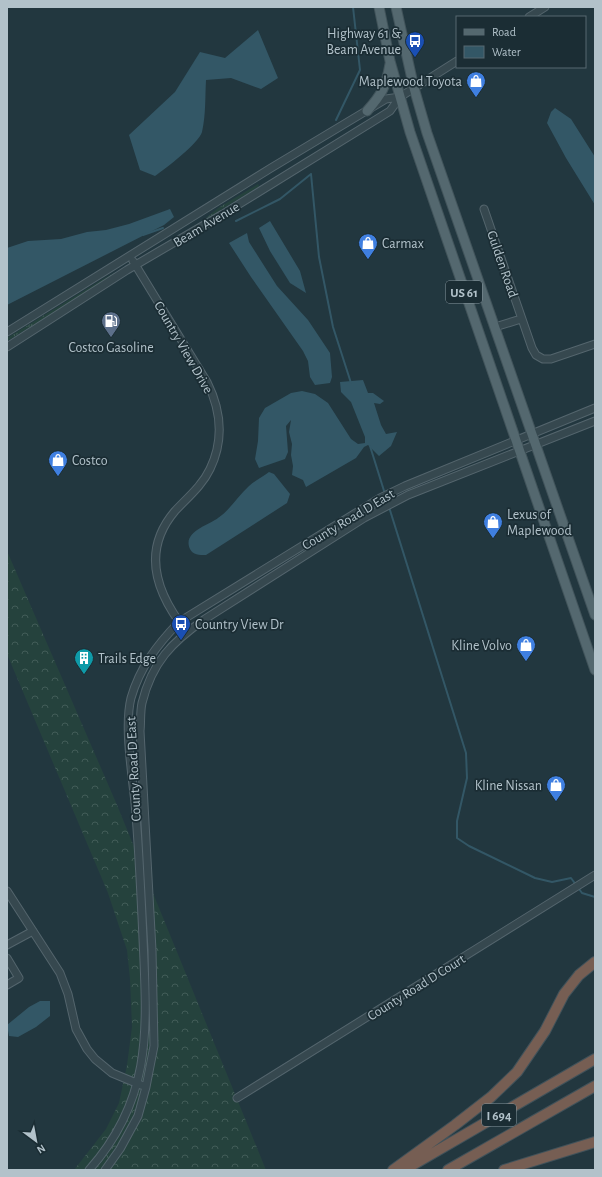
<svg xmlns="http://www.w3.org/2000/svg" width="602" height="1177" font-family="'Alegreya Sans',sans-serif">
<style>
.grass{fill:url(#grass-tufts)}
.forest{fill:url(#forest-crowns)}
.water{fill:#335766}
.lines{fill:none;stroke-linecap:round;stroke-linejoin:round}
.stream{stroke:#335766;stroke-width:2}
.minor-casing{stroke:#54656d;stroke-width:9}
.major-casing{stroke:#42545b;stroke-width:11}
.highway-casing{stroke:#41525a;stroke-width:12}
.minor{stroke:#36484f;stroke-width:7}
.major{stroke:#54686f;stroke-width:9}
.highway{stroke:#765e53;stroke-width:10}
.labels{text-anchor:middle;stroke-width:3.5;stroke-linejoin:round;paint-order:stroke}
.shield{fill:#1b2d34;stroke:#85959d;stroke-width:1}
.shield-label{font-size:13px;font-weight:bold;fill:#b2c2ca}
.poi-label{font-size:14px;fill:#b2c2ca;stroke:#1b2d34;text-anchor:start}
.street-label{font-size:14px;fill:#b2c2ca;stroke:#1b2d34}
</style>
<defs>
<pattern id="grass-tufts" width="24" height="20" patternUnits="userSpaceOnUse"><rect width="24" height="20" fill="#25423d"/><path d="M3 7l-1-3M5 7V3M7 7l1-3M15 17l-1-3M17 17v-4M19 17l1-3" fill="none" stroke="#425c58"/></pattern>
<pattern id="forest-crowns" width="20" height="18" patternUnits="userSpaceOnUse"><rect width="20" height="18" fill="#25423d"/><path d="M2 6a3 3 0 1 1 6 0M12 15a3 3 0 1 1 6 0" fill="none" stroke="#425c58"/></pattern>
</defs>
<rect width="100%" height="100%" fill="#22373f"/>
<path class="grass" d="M258 184 259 186 258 187 206 219H205L218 208Z
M116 272 117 274 7 341V338L103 279Z"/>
<path class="forest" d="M7 551 117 805 266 1170H74L106 1129 119 1103 127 1065 132 1027 130 979 127 950 108 893 7 654Z"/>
<path class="water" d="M258 30 278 78 261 89 231 78 206 80C205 97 206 115 202 132 199 143 165 169 155 176L140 170 129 135 175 92 200 52 225 58Z
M555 108 571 119 595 157V205L566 158 547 123 551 112Z
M170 209 174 217 164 225 7 305V248L28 241 61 239 87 232 106 230 129 224Z
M270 221 300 271 306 293 290 283 270 251 259 228Z
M247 233 249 242 277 286 308 320 330 353 332 377 330 383 315 385 310 377 308 361 303 351 251 277 229 243Z
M363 380 368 393H373L384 401 380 404 374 403 381 425 386 434 397 432 391 446 379 456 368 445 364 447 356 458 306 487 303 480 292 475 293 466 291 455 292 444 289 432 291 420 286 426 288 452 285 459 259 468 255 459 258 441 259 418 265 408 291 393 302 391 315 394 328 403 351 439 358 444 365 443V437L351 402 341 392 340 382Z
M269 472 274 474 290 494 287 503 206 555C199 555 193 555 190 549 182 532 209 525 218 518 230 510 238 496 249 486 254 481 263 477 269 472Z
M40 1001H50V1016L36 1027 18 1037 9 1036 7 1025 29 1007Z"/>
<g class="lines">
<path class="stream" d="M336 120 360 70 353 7
M311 174 319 257 333 327 351 383
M236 221 280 199 311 174
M143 235 163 228
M370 446 385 494
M389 507 466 753 467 778 457 821V838L469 846 535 878 552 882 571 878 582 893 595 897"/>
<defs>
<path id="minor" d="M529 17 545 7
M484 209 532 348 536 355 543 359H551L595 344
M133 261 207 382C221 410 224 440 210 469 202 486 187 498 175 511 140 552 157 595 187 632
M495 327 521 319
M7 332 271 168 386 99 400 97 457 61
M7 347 127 270 223 214 390 111 400 97
M7 891 60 973 68 994 76 1029 87 1049 95 1059 112 1073 141 1085
M7 945 33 931
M7 958 19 978 7 985
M237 1098 595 875
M89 1170C153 1098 147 1029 143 939 141 894 139 848 135 803 132 773 124 726 131 698 140 667 157 645 179 622L380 498 405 486 595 408
M105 1170 120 1149 138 1116 146 1087 154 1046 152 950 140 731C141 722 140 712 142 703 152 662 172 642 205 619L364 518 408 495 595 421"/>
<path id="major" d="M379 7 390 61 410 132 595 670
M396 7 414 88 427 133 595 615
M367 111C382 94 386 87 390 64"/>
<path id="highway" d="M393 1170 455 1125 491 1097 517 1072 545 1031 564 994 579 975 595 962
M404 1170 595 1059
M448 1170 595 1086
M504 1170 595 1142"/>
</defs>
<use href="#minor" class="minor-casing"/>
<use href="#major" class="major-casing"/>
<use href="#highway" class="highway-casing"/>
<use href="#minor" class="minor"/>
<use href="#major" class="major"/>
<use href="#highway" class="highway"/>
</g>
<defs>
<symbol id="bus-pin" viewBox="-11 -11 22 30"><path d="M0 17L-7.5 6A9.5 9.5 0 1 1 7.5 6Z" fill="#1a4fb4" stroke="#1b2d34"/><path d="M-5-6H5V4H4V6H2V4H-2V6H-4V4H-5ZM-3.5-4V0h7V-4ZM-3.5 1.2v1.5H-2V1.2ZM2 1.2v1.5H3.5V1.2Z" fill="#fff"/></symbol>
<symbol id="shop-pin" viewBox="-11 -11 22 30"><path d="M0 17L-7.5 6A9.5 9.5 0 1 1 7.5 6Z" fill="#3f7fe0" stroke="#1b2d34"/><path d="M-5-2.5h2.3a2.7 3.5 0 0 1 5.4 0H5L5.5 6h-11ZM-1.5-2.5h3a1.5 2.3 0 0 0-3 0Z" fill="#fff"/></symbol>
<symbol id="fuel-pin" viewBox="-11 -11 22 30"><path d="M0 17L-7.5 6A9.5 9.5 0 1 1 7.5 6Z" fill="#5c6f8a" stroke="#1b2d34"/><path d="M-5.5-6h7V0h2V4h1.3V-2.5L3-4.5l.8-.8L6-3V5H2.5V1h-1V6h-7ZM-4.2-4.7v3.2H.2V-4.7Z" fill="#fff"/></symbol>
<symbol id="building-pin" viewBox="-11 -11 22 30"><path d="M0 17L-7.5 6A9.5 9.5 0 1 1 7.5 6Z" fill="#0f9aa8" stroke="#1b2d34"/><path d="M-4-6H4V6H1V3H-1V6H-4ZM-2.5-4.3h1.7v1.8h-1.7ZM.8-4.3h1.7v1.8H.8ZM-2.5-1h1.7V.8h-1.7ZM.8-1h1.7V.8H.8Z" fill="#fff"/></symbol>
</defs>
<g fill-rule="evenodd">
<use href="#bus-pin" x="404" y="30" width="22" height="30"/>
<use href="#shop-pin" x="465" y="70" width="22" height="30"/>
<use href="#shop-pin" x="357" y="232" width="22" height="30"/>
<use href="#fuel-pin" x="100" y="310" width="22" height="30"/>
<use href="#shop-pin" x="47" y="449" width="22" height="30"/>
<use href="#shop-pin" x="482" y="511" width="22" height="30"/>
<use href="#bus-pin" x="170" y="613" width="22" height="30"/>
<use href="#shop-pin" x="515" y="634" width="22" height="30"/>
<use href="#building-pin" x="73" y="647" width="22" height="30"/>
<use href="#shop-pin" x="545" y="774" width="22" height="30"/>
</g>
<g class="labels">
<g class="shield">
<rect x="446" y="281" width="36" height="22" rx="3"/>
<rect x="482" y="1104" width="34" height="22" rx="3"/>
</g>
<g class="shield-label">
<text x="464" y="297">US 61</text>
<text x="499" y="1120">I 694</text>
</g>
<g class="poi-label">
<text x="401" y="38" text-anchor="end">Highway 61 &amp;<tspan x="401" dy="16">Beam Avenue</tspan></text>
<text x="462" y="86" text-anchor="end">Maplewood Toyota</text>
<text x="382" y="248">Carmax</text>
<text x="111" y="352" text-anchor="middle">Costco Gasoline</text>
<text x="72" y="465">Costco</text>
<text x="507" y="519">Lexus of<tspan x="507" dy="16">Maplewood</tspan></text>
<text x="195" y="629">Country View Dr</text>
<text x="512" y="650" text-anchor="end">Kline Volvo</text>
<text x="98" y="663">Trails Edge</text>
<text x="542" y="790" text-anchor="end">Kline Nissan</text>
</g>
<g class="street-label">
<text transform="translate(206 224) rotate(-31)" y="5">Beam Avenue</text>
<text transform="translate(503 264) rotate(71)" y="5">Gulden Road</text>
<text transform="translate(184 347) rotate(60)" y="5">Country View Drive</text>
<text transform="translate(348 519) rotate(-31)" y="5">County Road D East</text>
<text transform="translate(133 769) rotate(-93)" y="5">County Road D East</text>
<text transform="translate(416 987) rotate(-32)" y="5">County Road D Court</text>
</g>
</g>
<rect width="602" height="1177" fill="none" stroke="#b2c2ca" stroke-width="16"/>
<rect x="456" y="16" width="130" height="52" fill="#1b2d34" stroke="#576970"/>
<rect x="464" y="29" width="20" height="6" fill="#54686f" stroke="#576970"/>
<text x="492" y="36" font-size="12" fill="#b2c2ca">Road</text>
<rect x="464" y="46" width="20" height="12" fill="#335766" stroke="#576970"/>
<text x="492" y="56" font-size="12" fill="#b2c2ca">Water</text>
<g transform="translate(36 1141) rotate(148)" stroke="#1b2d34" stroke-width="3" paint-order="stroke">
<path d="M0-3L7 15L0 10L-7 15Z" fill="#b2c2ca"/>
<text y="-6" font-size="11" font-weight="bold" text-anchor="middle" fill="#b2c2ca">N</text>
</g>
</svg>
